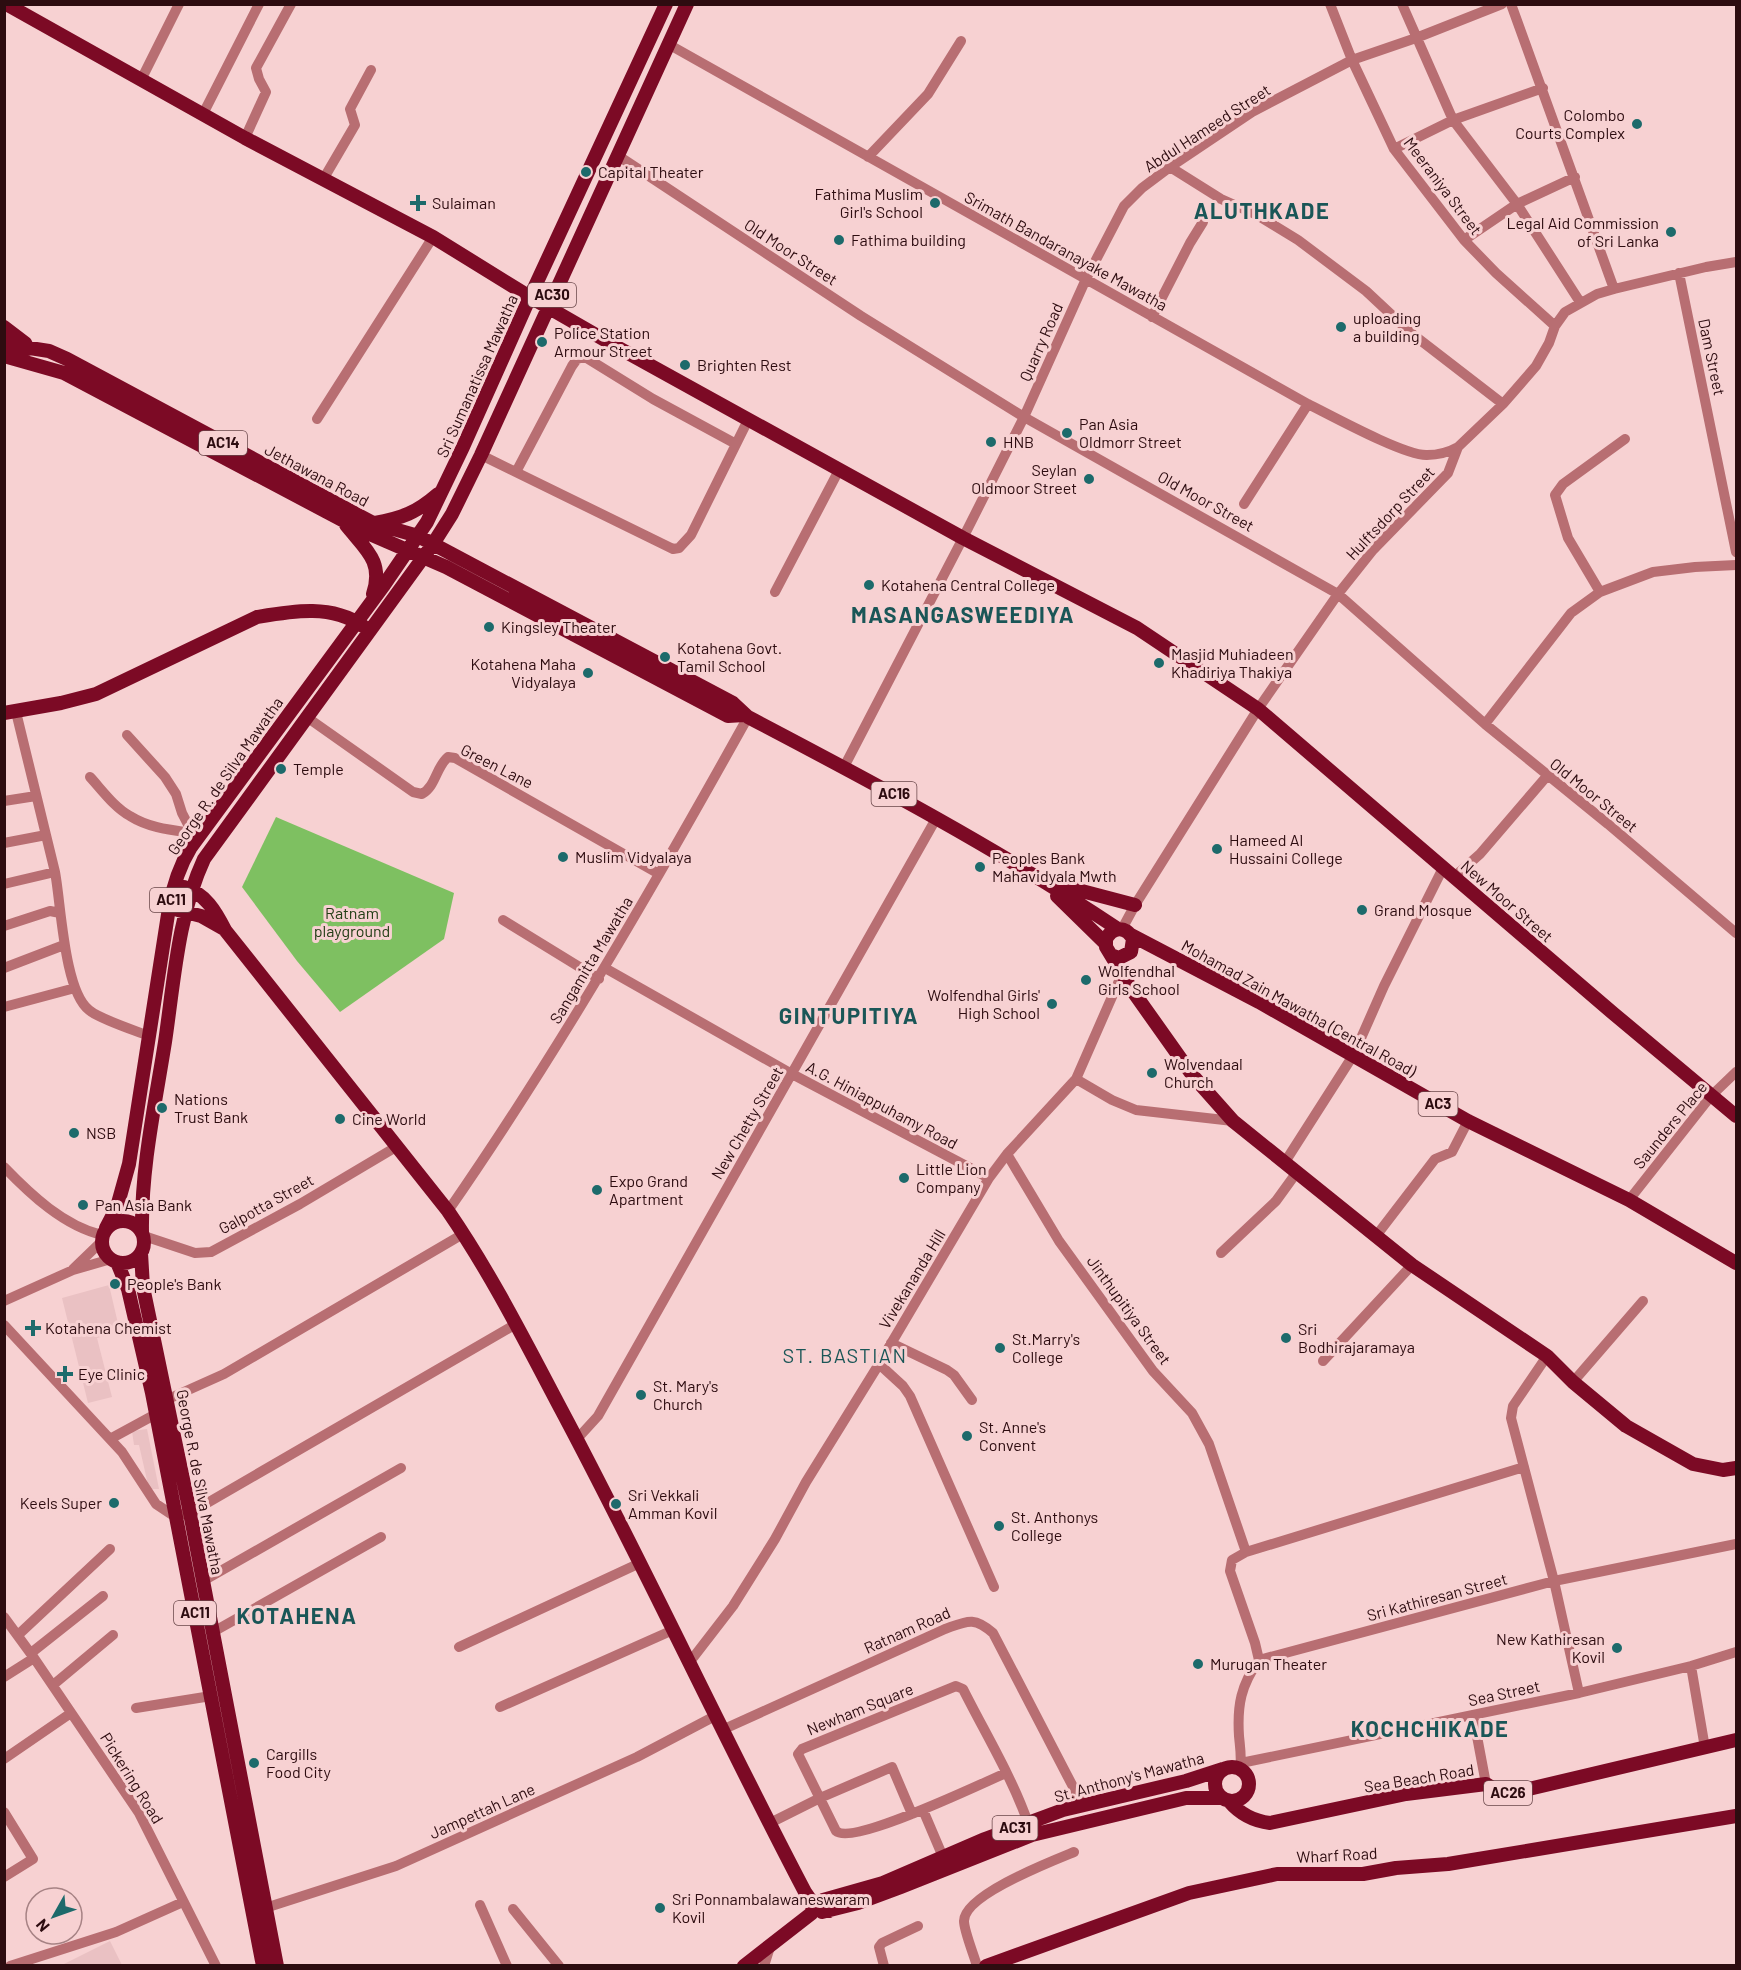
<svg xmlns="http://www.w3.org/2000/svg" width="1741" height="1970" font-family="Barlow,sans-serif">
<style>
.built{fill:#eac1c3}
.green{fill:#7ec061}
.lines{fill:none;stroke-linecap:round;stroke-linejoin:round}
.minor{stroke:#b86e72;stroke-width:10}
.major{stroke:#7c0a25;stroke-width:14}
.poi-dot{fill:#1d6a6b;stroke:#f7d1d2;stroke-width:2}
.labels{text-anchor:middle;stroke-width:6;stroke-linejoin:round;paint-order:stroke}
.shield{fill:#f7d1d2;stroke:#6a474a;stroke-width:1.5}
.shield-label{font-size:15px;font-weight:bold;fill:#2d0c10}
.poi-label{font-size:16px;fill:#2d0c10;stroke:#f7d1d2;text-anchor:start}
.street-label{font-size:16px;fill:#2d0c10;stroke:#f7d1d2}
.park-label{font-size:16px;fill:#223d15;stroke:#f7d1d2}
.quarter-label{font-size:20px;letter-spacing:1.5px;fill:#1a5657;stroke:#f7d1d2}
.district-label{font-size:22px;font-weight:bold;letter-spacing:1.5px;fill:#1a5657;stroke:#f7d1d2}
</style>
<rect width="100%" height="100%" fill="#f7d1d2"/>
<path class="built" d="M109 1285 120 1332 97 1338 112 1397 88 1403 62 1298Z
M147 1429 159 1489H149L139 1445H134L132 1431Z
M110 1941 122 1965H62Z"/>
<path class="green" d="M276 817 454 893 444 939 340 1012 297 961 242 887Z"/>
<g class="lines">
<path class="minor" d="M1330 4 1352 60 1394 149 1464 240 1496 273 1555 326
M1402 4 1453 120 1517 204 1580 302
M1511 4 1614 289
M668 44 1308 404C1332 416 1405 456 1427 455 1437 455 1449 452 1458 447
M141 80 179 4
M203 114 259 4
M245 138 266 92 259 79 256 68 291 4
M1394 149 1453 120 1543 88
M617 155 861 316 1024 417 1338 594 1485 724 1608 824 1736 933
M868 157 928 94 961 41
M1170 167 1221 199 1257 215 1298 240 1366 291 1411 333 1503 404
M324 178 355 125 350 109 371 70
M1464 240 1517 204 1575 177
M1679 273 1736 552
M1152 317 1190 243 1203 222
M317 419 433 237
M481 455 673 549 679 548 691 535 748 420
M516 472 572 366 577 359 585 357 653 399 736 444
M1244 504 1308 404
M775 592 839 470
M1600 592 1568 538 1555 495 1563 484 1625 439
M16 712 55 872C61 903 64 991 89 1010 99 1019 134 1030 149 1036
M308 718 413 792 422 794C436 786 436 767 448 757L455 758 659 874
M1485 724 1571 613 1600 592 1653 572 1695 567 1736 565
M127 735 165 777 176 794 182 813 196 840
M844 767 963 538 1024 417 1086 279 1124 206 1142 188 1170 167 1252 112 1352 60 1416 38 1502 4
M90 777C102 790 114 807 130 816 149 828 171 830 192 833
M4 801 36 796
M4 843 46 835
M1454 877 1480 854 1547 776
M4 884 55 872
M503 920 599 979
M4 926 50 911 60 913
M1122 929 1135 905 1258 709 1338 594 1373 550 1448 473 1458 447 1503 404 1536 366 1549 343 1555 326 1565 312 1597 294 1614 289 1706 267 1736 262
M4 968 64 945
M605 968 792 1074 989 1178
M4 1007 75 988
M1076 1079 1112 1100 1136 1110 1233 1121
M1007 1154 1059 1241 1153 1371 1192 1413 1209 1444 1246 1552
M1285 1162 1354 1054 1384 986 1443 868
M4 1167C31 1195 64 1226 102 1235
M1629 1200 1711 1096 1736 1072
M448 1211C558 1052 654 886 748 717
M144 1236 195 1253 211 1252 300 1204 396 1147
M1376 1236 1435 1159 1452 1152 1468 1121
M1221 1253 1276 1201 1297 1172
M73 1269 101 1242
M4 1301 73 1270 111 1259
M4 1325 122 1452 156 1504 171 1514 176 1515 190 1513 516 1324
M891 1343 947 1370 954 1375 972 1400
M1547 1356 1513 1406 1511 1418 1554 1581 1579 1693
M1323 1361 1412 1265
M879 1364 903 1386 910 1396 994 1587
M1573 1382 1643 1301
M166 1400 224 1374 463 1234
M110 1439 156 1414
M577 1439 598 1416 937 817
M203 1581 401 1468
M4 1617 34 1658 139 1813 216 1966
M213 1632 381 1537
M18 1635 110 1549
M459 1647 640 1563
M31 1653 103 1596
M1259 1660 1255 1643 1230 1571 1232 1560 1246 1552 1524 1467
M689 1663 733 1606 775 1539 806 1482 879 1364 989 1178 1007 1154 1076 1079 1122 974
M1691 1666 1705 1748
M4 1677 34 1658
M53 1685 113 1635
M500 1707 673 1630
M136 1708 211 1696
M1473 1715 1486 1784
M722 1730 945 1629C967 1621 974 1616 993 1633L1082 1804
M4 1759 71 1713
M1241 1763 1579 1693 1691 1666 1736 1652
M1240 1769C1242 1758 1240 1747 1239 1736 1237 1705 1241 1685 1259 1660L1554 1581 1736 1544
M1006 1773C982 1783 853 1846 836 1831L798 1754 802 1749 956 1686 963 1689C985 1733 1012 1777 1028 1823
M923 1810 943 1857
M4 1812 33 1859 4 1877
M770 1823 820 1798 892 1767 912 1814
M480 1905 507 1966
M513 1909 559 1966
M259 1910 396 1866 637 1757 715 1716
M10 1966 116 1932 183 1902
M764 1966 770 1947
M884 1966 879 1947 882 1943 918 1926
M977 1966C974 1955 964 1931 964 1921 964 1895 1052 1861 1074 1852"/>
<path class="major" d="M6 4 245 138 433 237 530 297 617 347 963 538 1137 628 1258 709 1614 1014 1736 1116
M4 327 25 343 28 349
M4 344 49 351 67 359 373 523 418 536 433 544 733 703 748 717C874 783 1000 850 1118 929
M4 356 64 373 363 531 446 567 728 716 744 715
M375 523C402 518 416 513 438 494
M346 525C365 549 384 561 373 594
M4 713 61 703 96 694 257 617C293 611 331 604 363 626
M1059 885 1135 905
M184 887C205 893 216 912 225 930L448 1211C492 1275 527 1345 563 1413 647 1571 722 1734 805 1892L814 1905 829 1911
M1057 896 1105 943
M178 910 201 916 224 929
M1131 935 1259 1002 1468 1121 1629 1200 1736 1263
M1111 955 1119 958 1131 952 1133 939C1126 926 1113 926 1106 939V947L1132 990 1193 1076 1233 1121 1412 1265 1547 1356 1573 1382 1626 1426 1693 1464 1723 1470 1736 1468
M102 1242a21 21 0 1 1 42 0a21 21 0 1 1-42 0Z
M106 1228 117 1207 129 1164 169 908C173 885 179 867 191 847L384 585 427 522 463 447 530 297 666 4
M142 1232C141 1168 155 1105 165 1042 174 981 178 915 204 859L433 544 452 514 481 455 687 4
M141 1253 143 1287 190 1513 277 1966
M117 1262 128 1289 152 1393 263 1966
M1215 1784a17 17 0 1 1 34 0a17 17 0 1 1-34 0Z
M1229 1801C1240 1814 1253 1821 1270 1823L1406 1794 1486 1784 1500 1793H1512L1736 1740
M812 1911 814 1905 823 1900 883 1883 985 1839 1063 1810 1186 1781 1223 1769
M822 1912 858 1903 901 1887 1032 1835 1186 1798H1222
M744 1966 812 1913
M986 1966 1189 1893 1277 1874H1363L1396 1868 1448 1864 1736 1816"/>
</g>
<g class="poi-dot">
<circle cx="1637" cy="124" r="6"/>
<circle cx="586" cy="172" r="6"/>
<path d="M415 194h6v6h6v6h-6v6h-6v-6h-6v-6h6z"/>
<circle cx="935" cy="203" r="6"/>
<circle cx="1671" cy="232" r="6"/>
<circle cx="839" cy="240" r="6"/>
<circle cx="1341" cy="327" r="6"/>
<circle cx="542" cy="342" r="6"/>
<circle cx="685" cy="365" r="6"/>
<circle cx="1067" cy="433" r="6"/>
<circle cx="991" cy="442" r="6"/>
<circle cx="1089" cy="479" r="6"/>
<circle cx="869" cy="585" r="6"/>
<circle cx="489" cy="627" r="6"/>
<circle cx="665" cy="657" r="6"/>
<circle cx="1159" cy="663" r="6"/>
<circle cx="588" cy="673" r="6"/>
<circle cx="281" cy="769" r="6"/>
<circle cx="1217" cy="849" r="6"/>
<circle cx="563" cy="857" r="6"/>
<circle cx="980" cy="867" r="6"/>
<circle cx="1362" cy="910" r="6"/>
<circle cx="1086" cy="980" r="6"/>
<circle cx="1052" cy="1004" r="6"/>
<circle cx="1152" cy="1073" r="6"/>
<circle cx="162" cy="1108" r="6"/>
<circle cx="340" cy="1119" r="6"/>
<circle cx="74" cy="1133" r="6"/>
<circle cx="904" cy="1178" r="6"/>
<circle cx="597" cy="1190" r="6"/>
<circle cx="83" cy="1205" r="6"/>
<circle cx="115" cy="1284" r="6"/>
<path d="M30 1319h6v6h6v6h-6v6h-6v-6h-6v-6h6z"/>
<circle cx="1286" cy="1338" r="6"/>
<circle cx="1000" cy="1348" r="6"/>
<path d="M62 1365h6v6h6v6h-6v6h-6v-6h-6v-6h6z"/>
<circle cx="641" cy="1395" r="6"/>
<circle cx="967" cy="1436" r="6"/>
<circle cx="114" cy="1503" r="6"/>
<circle cx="616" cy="1504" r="6"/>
<circle cx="999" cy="1526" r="6"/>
<circle cx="1617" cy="1648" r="6"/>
<circle cx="1198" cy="1664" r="6"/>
<circle cx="254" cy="1763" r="6"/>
<circle cx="660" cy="1908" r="6"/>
</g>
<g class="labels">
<g class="shield">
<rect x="528" y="283" width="48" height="24" rx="4.5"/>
<rect x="199" y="431" width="48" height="24" rx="4.5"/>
<rect x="871.5" y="782" width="45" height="24" rx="4.5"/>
<rect x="150" y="888" width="42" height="24" rx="4.5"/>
<rect x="1418.5" y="1092" width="39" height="24" rx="4.5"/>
<rect x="174" y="1601" width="42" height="24" rx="4.5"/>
<rect x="1484" y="1781" width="48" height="24" rx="4.5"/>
<rect x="992.5" y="1816" width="45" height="24" rx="4.5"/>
</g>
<g class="shield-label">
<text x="552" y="300">AC30</text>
<text x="223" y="448">AC14</text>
<text x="894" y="799">AC16</text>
<text x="171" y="905">AC11</text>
<text x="1438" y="1109">AC3</text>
<text x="195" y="1618">AC11</text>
<text x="1508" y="1798">AC26</text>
<text x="1015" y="1833">AC31</text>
</g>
<g class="poi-label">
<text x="1625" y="121" text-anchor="end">Colombo<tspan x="1625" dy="18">Courts Complex</tspan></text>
<text x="598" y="178">Capital Theater</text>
<text x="923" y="200" text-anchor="end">Fathima Muslim<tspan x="923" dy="18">Girl's School</tspan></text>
<text x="432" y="209">Sulaiman</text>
<text x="1659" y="229" text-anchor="end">Legal Aid Commission<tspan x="1659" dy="18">of Sri Lanka</tspan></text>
<text x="851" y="246">Fathima building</text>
<text x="1353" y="324">uploading<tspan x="1353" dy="18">a building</tspan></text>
<text x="554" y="339">Police Station<tspan x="554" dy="18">Armour Street</tspan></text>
<text x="697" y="371">Brighten Rest</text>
<text x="1079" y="430">Pan Asia<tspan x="1079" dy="18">Oldmorr Street</tspan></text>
<text x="1003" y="448">HNB</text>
<text x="1077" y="476" text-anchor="end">Seylan<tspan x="1077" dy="18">Oldmoor Street</tspan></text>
<text x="881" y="591">Kotahena Central College</text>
<text x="501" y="633">Kingsley Theater</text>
<text x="677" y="654">Kotahena Govt.<tspan x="677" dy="18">Tamil School</tspan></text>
<text x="1171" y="660">Masjid Muhiadeen<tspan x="1171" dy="18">Khadiriya Thakiya</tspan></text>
<text x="576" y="670" text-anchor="end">Kotahena Maha<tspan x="576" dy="18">Vidyalaya</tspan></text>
<text x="293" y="775">Temple</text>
<text x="1229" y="846">Hameed Al<tspan x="1229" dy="18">Hussaini College</tspan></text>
<text x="575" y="863">Muslim Vidyalaya</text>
<text x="992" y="864">Peoples Bank<tspan x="992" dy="18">Mahavidyala Mwth</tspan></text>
<text x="1374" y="916">Grand Mosque</text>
<text x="1098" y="977">Wolfendhal<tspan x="1098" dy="18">Girls School</tspan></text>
<text x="1040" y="1001" text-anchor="end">Wolfendhal Girls'<tspan x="1040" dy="18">High School</tspan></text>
<text x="1164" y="1070">Wolvendaal<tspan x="1164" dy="18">Church</tspan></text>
<text x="174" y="1105">Nations<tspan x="174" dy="18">Trust Bank</tspan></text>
<text x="352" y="1125">Cine World</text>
<text x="86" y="1139">NSB</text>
<text x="916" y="1175">Little Lion<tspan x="916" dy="18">Company</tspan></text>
<text x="609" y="1187">Expo Grand<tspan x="609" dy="18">Apartment</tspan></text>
<text x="95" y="1211">Pan Asia Bank</text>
<text x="127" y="1290">People's Bank</text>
<text x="45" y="1334">Kotahena Chemist</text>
<text x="1298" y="1335">Sri<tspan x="1298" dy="18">Bodhirajaramaya</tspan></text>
<text x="1012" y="1345">St.Marry's<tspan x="1012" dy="18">College</tspan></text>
<text x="78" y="1380">Eye Clinic</text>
<text x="653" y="1392">St. Mary's<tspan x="653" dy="18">Church</tspan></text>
<text x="979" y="1433">St. Anne's<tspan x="979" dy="18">Convent</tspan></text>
<text x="628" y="1501">Sri Vekkali<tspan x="628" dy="18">Amman Kovil</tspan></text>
<text x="102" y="1509" text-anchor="end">Keels Super</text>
<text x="1011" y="1523">St. Anthonys<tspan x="1011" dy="18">College</tspan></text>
<text x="1605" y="1645" text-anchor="end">New Kathiresan<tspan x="1605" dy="18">Kovil</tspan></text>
<text x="1210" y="1670">Murugan Theater</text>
<text x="266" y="1760">Cargills<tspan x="266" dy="18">Food City</tspan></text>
<text x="672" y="1905">Sri Ponnambalawaneswaram<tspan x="672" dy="18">Kovil</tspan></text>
</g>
<g class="street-label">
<text transform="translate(1207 128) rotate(-33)" y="6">Abdul Hameed Street</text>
<text transform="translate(1443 186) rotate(53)" y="6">Meeraniya Street</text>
<text transform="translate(1066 251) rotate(29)" y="6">Srimath Bandaranayake Mawatha</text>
<text transform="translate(791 252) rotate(33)" y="6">Old Moor Street</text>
<text transform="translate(1041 342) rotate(-66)" y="6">Quarry Road</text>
<text transform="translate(1712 357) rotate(78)" y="6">Dam Street</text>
<text transform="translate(477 376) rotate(-66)" y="6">Sri Sumanatissa Mawatha</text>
<text transform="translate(317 475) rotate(28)" y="6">Jethawana Road</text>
<text transform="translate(1206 501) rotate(29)" y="6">Old Moor Street</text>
<text transform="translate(1390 513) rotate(-47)" y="6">Hulftsdorp Street</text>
<text transform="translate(497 766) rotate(27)" y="6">Green Lane</text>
<text transform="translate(225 776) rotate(-55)" y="6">George R. de Silva Mawatha</text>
<text transform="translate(1594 795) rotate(39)" y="6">Old Moor Street</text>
<text transform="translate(1507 901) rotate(41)" y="6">New Moor Street</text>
<text transform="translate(591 960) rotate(-59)" y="6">Sangamitta Mawatha</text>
<text transform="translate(1299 1008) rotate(29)" y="6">Mohamad Zain Mawatha (Central Road)</text>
<text transform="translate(882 1105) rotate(28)" y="6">A.G. Hiniappuhamy Road</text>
<text transform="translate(747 1123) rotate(-60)" y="6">New Chetty Street</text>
<text transform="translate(1670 1125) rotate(-51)" y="6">Saunders Place</text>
<text transform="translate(266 1204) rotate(-29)" y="6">Galpotta Street</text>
<text transform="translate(912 1279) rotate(-59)" y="6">Vivekananda Hill</text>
<text transform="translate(1129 1310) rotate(54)" y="6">Jinthupitiya Street</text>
<text transform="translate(200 1482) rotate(79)" y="6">George R. de Silva Mawatha</text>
<text transform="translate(1437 1597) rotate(-15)" y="6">Sri Kathiresan Street</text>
<text transform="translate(907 1630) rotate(-24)" y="6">Ratnam Road</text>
<text transform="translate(1504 1693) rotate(-12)" y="6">Sea Street</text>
<text transform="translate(860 1709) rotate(-22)" y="6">Newham Square</text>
<text transform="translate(1129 1777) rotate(-15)" y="6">St. Anthony's Mawatha</text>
<text transform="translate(132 1778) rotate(58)" y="6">Pickering Road</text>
<text transform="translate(1419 1778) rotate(-9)" y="6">Sea Beach Road</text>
<text transform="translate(482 1811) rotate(-24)" y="6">Jampettah Lane</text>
<text transform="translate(1337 1855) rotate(-3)" y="6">Wharf Road</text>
</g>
<g class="park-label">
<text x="352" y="919">Ratnam<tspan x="352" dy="18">playground</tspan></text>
</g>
<g class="quarter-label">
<text x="845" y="1363">ST. BASTIAN</text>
</g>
<g class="district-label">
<text x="1262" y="219">ALUTHKADE</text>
<text x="963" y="623">MASANGASWEEDIYA</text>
<text x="849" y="1024">GINTUPITIYA</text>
<text x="297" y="1624">KOTAHENA</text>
<text x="1430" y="1737">KOCHCHIKADE</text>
</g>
</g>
<rect width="1741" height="1970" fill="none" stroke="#2d0c10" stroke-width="12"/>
<g transform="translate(54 1916) rotate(230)"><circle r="28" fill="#f7d1d2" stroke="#a68284" stroke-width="1.5"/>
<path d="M0-4.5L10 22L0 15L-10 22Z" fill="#1d6a6b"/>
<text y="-9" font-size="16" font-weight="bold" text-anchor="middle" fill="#2d0c10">N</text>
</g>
</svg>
